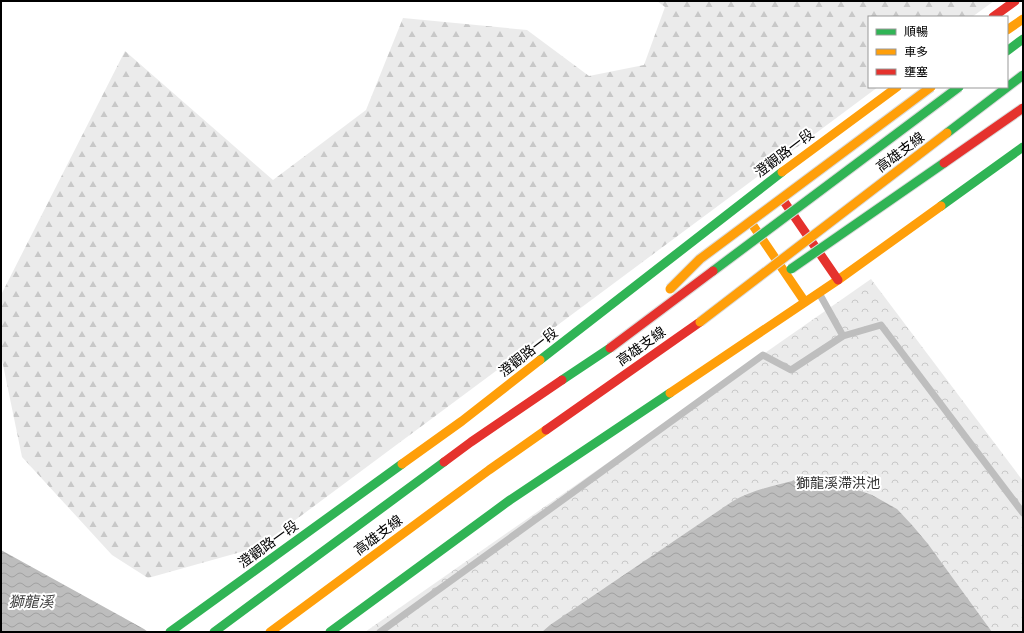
<svg xmlns="http://www.w3.org/2000/svg" width="1024" height="633" font-family="'DejaVu Sans','Noto Sans TC',sans-serif">
<style>
.forest{fill:url(#forest-firs)}
.park{fill:url(#park-crowns)}
.water{fill:url(#water-waves)}
.lines{fill:none;stroke-linecap:round;stroke-linejoin:round}
.lane{stroke:#bebebe;stroke-width:7}
.fast{stroke:#30b455;stroke-width:9}
.slow{stroke:#ff9f0a;stroke-width:9}
.jam{stroke:#e5322d;stroke-width:9}
.fast-bridge-casing{stroke:#dbdbdb;stroke-width:11;stroke-linecap:butt}
.slow-bridge-casing{stroke:#dbdbdb;stroke-width:11;stroke-linecap:butt}
.jam-bridge-casing{stroke:#dbdbdb;stroke-width:11;stroke-linecap:butt}
.fast-bridge{stroke:#30b455;stroke-width:9}
.slow-bridge{stroke:#ff9f0a;stroke-width:9}
.jam-bridge{stroke:#e5322d;stroke-width:9}
.labels{text-anchor:middle;stroke-width:4;stroke-linejoin:round;paint-order:stroke}
.street-label{font-size:14px;fill:#000;stroke:#fff}
.park-label{font-size:14px;fill:#313131;stroke:#fff}
.water-label{font-size:15px;font-style:italic;fill:#424242;stroke:#fff}
</style>
<defs>
<pattern id="forest-firs" width="22" height="20" patternUnits="userSpaceOnUse"><rect width="22" height="20" fill="#ebebeb"/><path d="M5 1l3.5 6h-7zM16 11l3.5 6h-7z" fill="#c8c8c8"/></pattern>
<pattern id="park-crowns" width="20" height="18" patternUnits="userSpaceOnUse"><rect width="20" height="18" fill="#ebebeb"/><path d="M2 6a3 3 0 1 1 6 0M12 15a3 3 0 1 1 6 0" fill="none" stroke="#c8c8c8"/></pattern>
<pattern id="water-waves" width="16" height="10" patternUnits="userSpaceOnUse"><rect width="16" height="10" fill="#bdbdbd"/><path d="M0 5q4-4 8 0t8 0" fill="none" stroke="#a1a1a1"/></pattern>
</defs>
<rect width="100%" height="100%" fill="#fff"/>
<path class="forest" d="M657 1H994L972 17H869V87H878L259 547 148 578 112 555 22 457 1 355V295L125 51 273 180 366 110 403 18 527 30 589 76 644 65 665 7Z"/>
<path class="park" d="M871 279 1023 481V632H365Z"/>
<path class="water" d="M797 480 835 482 872 495 897 509 912 525 928 544 992 632H542L550 625 733 501C753 490 775 485 797 480Z
M1 550 144 629 148 632H1Z"/>
<g class="lines">
<path class="lane" d="M819 293 843 336 881 325 1023 513
M380 632 763 355 791 370 843 336"/>
<path class="fast" d="M1007 51 1023 39
M941 206 1023 147
M540 360 782 172
M562 380 610 348
M170 632 402 464
M214 632 444 462
M330 632 510 500 670 393"/>
<path class="slow" d="M1007 30 1023 19
M782 172 897 87
M752 224 805 302
M670 393 838 280 941 206
M402 464 462 421 540 360
M270 632 489 470 546 430"/>
<path class="jam" d="M993 17 1015 1
M783 200 838 280
M546 430 700 322
M444 462 471 442 562 380"/>
<defs>
<path id="fast-bridge" d="M947 133 1023 75
M791 269 944 163
M713 271 959 87"/>
<path id="slow-bridge" d="M670 289 700 259 931 87
M700 322 947 133"/>
<path id="jam-bridge" d="M944 163 1023 108
M610 348 713 271"/>
</defs>
<use href="#fast-bridge" class="fast-bridge-casing"/>
<use href="#slow-bridge" class="slow-bridge-casing"/>
<use href="#jam-bridge" class="jam-bridge-casing"/>
<use href="#fast-bridge" class="fast-bridge"/>
<use href="#slow-bridge" class="slow-bridge"/>
<use href="#jam-bridge" class="jam-bridge"/>
</g>
<g class="labels">
<g class="street-label">
<text transform="translate(900 152) rotate(-37)" y="5">高雄支線</text>
<text transform="translate(784 153) rotate(-37)" y="5">澄觀路一段</text>
<text transform="translate(641 346) rotate(-35)" y="5">高雄支線</text>
<text transform="translate(528 352) rotate(-38)" y="5">澄觀路一段</text>
<text transform="translate(378 535) rotate(-37)" y="5">高雄支線</text>
<text transform="translate(268 544) rotate(-36)" y="5">澄觀路一段</text>
</g>
<g class="park-label">
<text x="838" y="488">獅龍溪滯洪池</text>
</g>
<g class="water-label">
<text x="31" y="607">獅龍溪</text>
</g>
</g>
<rect width="1024" height="633" fill="none" stroke="#000000" stroke-width="4"/>
<rect x="868" y="16" width="140" height="72" fill="#ffffff" stroke="#999999"/>
<rect x="876" y="29" width="20" height="6" fill="#30b455" stroke="#999999"/>
<text x="904" y="36" font-size="12" fill="#000000">順暢</text>
<rect x="876" y="49" width="20" height="6" fill="#ff9f0a" stroke="#999999"/>
<text x="904" y="56" font-size="12" fill="#000000">車多</text>
<rect x="876" y="69" width="20" height="6" fill="#e5322d" stroke="#999999"/>
<text x="904" y="76" font-size="12" fill="#000000">壅塞</text>
</svg>
